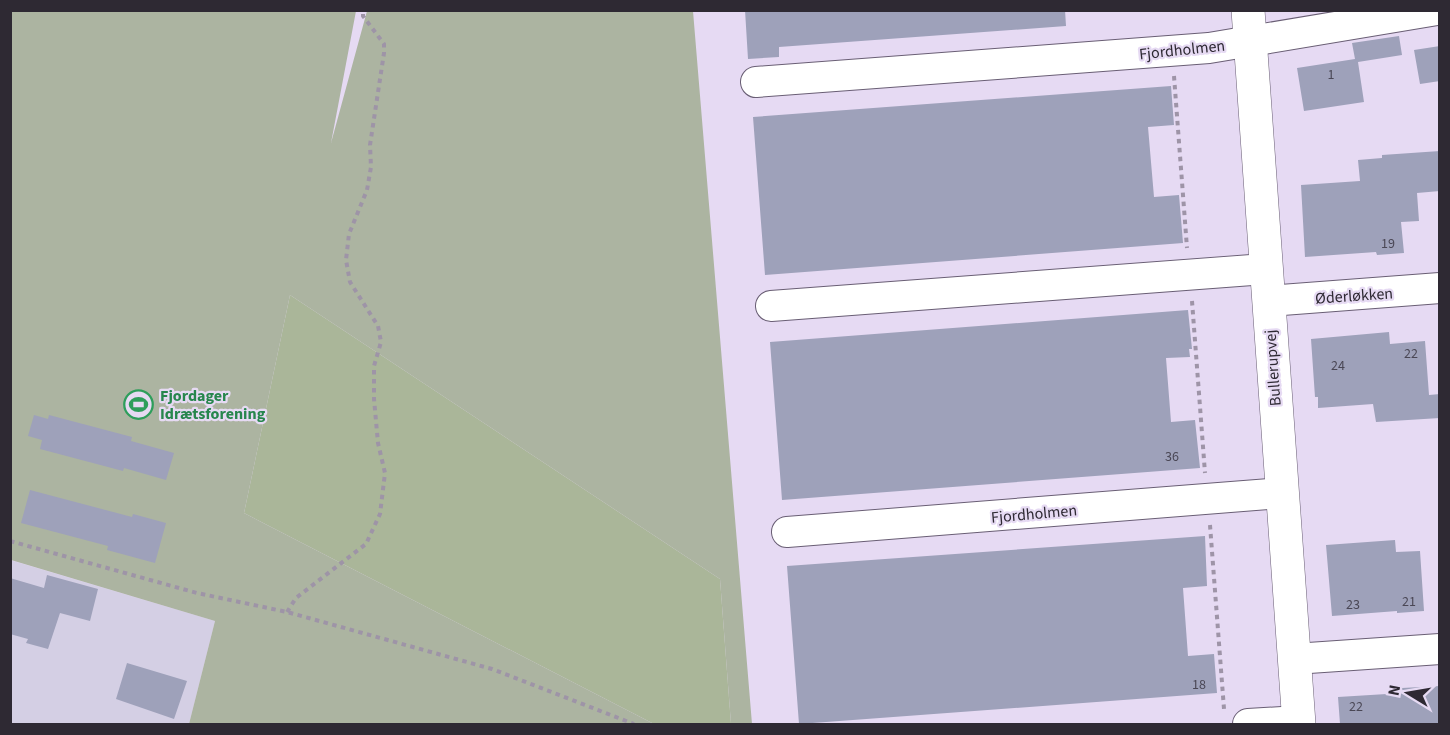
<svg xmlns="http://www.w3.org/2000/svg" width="1450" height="735" font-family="'Source Sans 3',sans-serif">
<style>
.industrial{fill:#d4cfe4}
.green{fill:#acb4a1}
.forest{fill:#aab699}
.building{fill:#9ea1ba}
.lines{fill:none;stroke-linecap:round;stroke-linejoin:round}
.street-casing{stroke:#695e74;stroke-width:32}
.secondary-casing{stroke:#695e74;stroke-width:34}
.path{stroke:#9e94a7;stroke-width:4;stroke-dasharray:4.5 4.5;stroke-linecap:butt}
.street{stroke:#fff;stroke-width:30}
.secondary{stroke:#fff;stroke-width:33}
.labels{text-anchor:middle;stroke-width:4.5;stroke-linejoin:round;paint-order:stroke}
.number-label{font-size:14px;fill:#4a4755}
.street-label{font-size:16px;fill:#2e2933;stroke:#e6daf3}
.leisure-label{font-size:16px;font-weight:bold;fill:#27864d;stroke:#e6daf3;text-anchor:start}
</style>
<rect width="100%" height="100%" fill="#e6daf3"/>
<path class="industrial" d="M10 560 215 621 189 724H11Z"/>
<path class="green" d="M10 11H356L331 143 367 11H693L752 724H731L720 579 290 295 244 513 654 724H189L215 621 11 560Z"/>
<path class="forest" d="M290 295 720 579 731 724H654L244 513Z"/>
<path class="building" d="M745 10H1065L1066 26 779 47V57L748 59Z
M1399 36 1402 55 1358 62 1364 102 1304 111 1297 68 1355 59 1352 43Z
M1440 46V81L1420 84 1414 50Z
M1171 86 1174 125 1148 127 1154 197 1179 195 1183 243 765 275 753 117Z
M1440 151V191L1417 193 1419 221 1401 222 1404 253 1377 255 1376 252 1305 257 1301 185 1360 181 1358 160 1382 158V155Z
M1188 310 1192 349H1189L1190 357 1166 358 1171 422 1195 420 1200 468 782 500 770 342Z
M1389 332 1390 344 1425 341 1429 395 1440 394V418L1376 422 1373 404 1318 408V397H1315L1311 339Z
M34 415 48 419 49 415 132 437 131 441 174 453 166 480 124 468 123 471 40 449 42 440 28 436Z
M30 490 132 517 133 514 166 523 155 563 107 550 108 546 21 523Z
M1205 536 1207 586 1183 588 1188 656 1214 654 1217 693 799 724 787 566Z
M1395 540 1396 552 1420 551 1424 611 1397 613V611L1332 616 1326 545Z
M47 575 98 589 90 621 60 613 48 649 26 643 28 639 10 634V578L44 588Z
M127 663 187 681 174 719 116 699Z
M1440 686V724H1340L1338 697 1403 693 1402 688Z"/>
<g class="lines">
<defs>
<path id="street" d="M756 82 1209 48 1437 10
M1268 301 1440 288
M771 306 1265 269
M787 532 1281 493
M1294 659 1440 649
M1248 724 1298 721"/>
<path id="secondary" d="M1248 10 1299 724"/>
</defs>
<use href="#street" class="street-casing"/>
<use href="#secondary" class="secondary-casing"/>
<path class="path" d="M1174 76 1187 248
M1192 301 1205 473
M1210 525 1224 709
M10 541 197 593 287 612 492 669 634 724
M287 612 296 598 366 544 380 514 385 473 378 443 374 399V366L381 342 378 326 350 282 346 260 349 234 367 190 371 167 370 145 384 53V44L363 16V10"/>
<use href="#street" class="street"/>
<use href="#secondary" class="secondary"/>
</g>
<defs>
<symbol id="stadium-ring" viewBox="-11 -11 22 22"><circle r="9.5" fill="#e6daf3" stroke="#2e9e5b" stroke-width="1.5"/><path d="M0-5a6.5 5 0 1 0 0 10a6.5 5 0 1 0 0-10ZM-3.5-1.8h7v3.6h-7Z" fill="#2e9e5b"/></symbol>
</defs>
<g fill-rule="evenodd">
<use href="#stadium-ring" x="122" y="388" width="33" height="33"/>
</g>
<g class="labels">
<g class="number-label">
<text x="1331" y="79">1</text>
<text x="1388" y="248">19</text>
<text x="1411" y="358">22</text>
<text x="1338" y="370">24</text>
<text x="1172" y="461">36</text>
<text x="1409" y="606">21</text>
<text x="1353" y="609">23</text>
<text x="1199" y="689">18</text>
<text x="1356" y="711">22</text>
</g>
<g class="street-label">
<text transform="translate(1182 49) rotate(-6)" y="6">Fjordholmen</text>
<text transform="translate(1354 295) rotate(-4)" y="6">Øderløkken</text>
<text transform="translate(1272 368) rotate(-94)" y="6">Bullerupvej</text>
<text transform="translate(1034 513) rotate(-5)" y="6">Fjordholmen</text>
</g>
<g class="leisure-label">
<text x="160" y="401">Fjordager<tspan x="160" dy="18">Idrætsforening</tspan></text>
</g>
</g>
<rect width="1450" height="735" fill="none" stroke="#2e2933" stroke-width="24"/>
<g transform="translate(1408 693) rotate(281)" stroke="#e6daf3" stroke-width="4.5" paint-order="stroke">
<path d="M0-4.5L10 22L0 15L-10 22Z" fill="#2e2933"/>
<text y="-9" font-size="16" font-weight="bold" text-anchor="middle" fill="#2e2933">N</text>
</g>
</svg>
